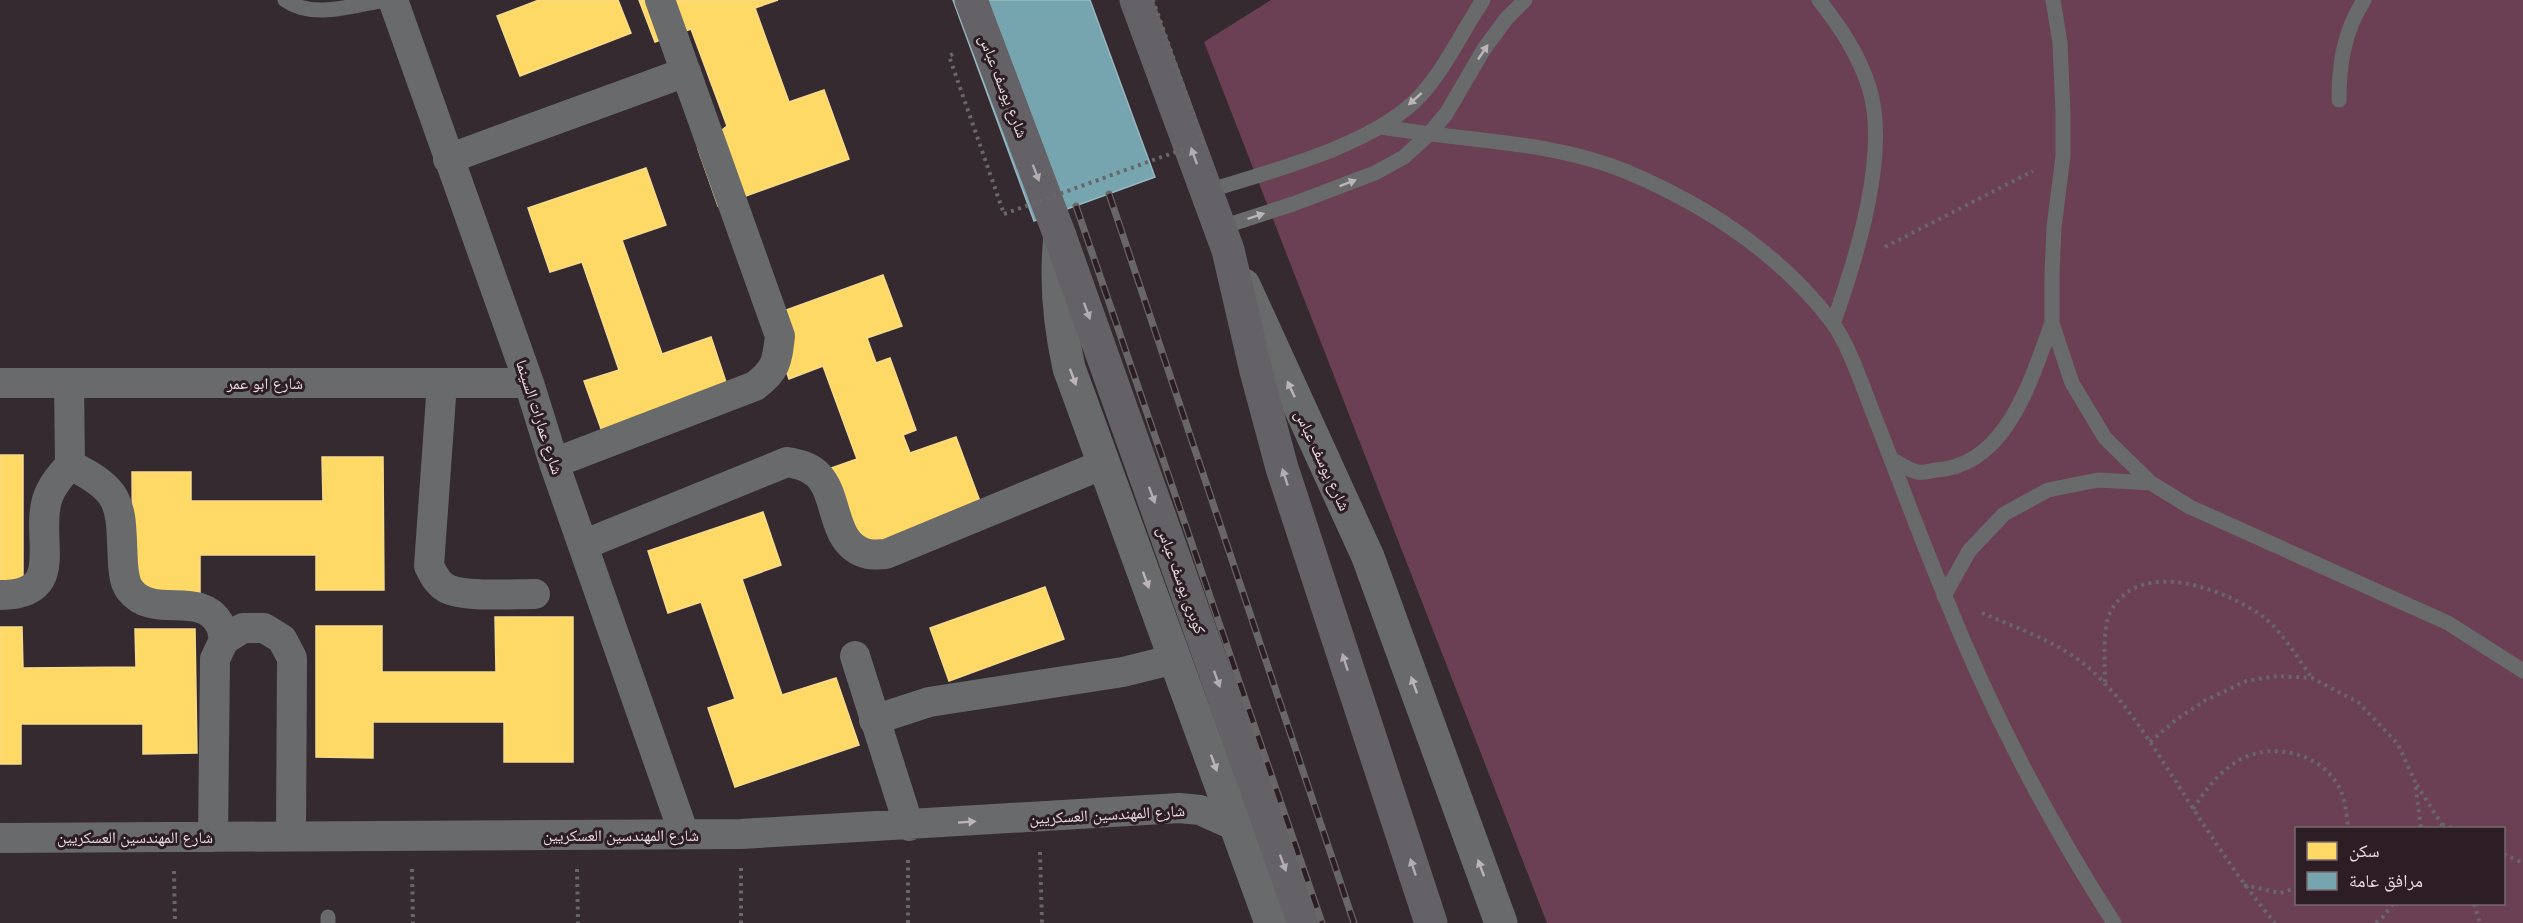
<svg xmlns="http://www.w3.org/2000/svg" width="2523" height="923" font-family="Inter,'Noto Naskh Arabic',sans-serif">
<style>
.green{fill:#6b4054;fill-rule:evenodd}
.homes{fill:#ffd966;stroke:#f8da8b;stroke-width:1.5}
.public{fill:#76a5af;stroke:#98b6be;stroke-width:1.5}
.lines{fill:none;stroke-linecap:round;stroke-linejoin:round}
.path{stroke:#686668;stroke-width:4;stroke-dasharray:3 4.5;stroke-linecap:butt}
.service{stroke:#696a6c;stroke-width:15}
.minor{stroke:#696a6c;stroke-width:30}
.tertiary{stroke:#696a6c;stroke-width:33}
.secondary{stroke:#646266;stroke-width:33}
.rail-casing{stroke:#686667;stroke-width:7}
.rail{stroke:#2d1d24;stroke-width:4.5;stroke-dasharray:14;stroke-linecap:butt}
.path-bridge{stroke:#686668;stroke-width:4;stroke-dasharray:3 4.5;stroke-linecap:butt}
.oneway{fill:#bcb5b8}
.oneway2{fill:#b3acb0}
.labels{text-anchor:middle;stroke-width:6;stroke-linejoin:round;paint-order:stroke}
.street-label{font-size:16px;fill:#e8dde1;stroke:#2d1d24}
</style>
<rect width="100%" height="100%" fill="#342a2f"/>
<path class="green" d="M1271 0H2523V923H1547L1204 42ZM2296 828H2504V904H2296Z"/>
<path class="homes" d="M539 0H618L631 33 520 76 497 16Z
M639 0H778L755 8 789 102 824 90 849 159 718 206 698 149 727 126 691 29 655 42Z
M646 168 666 225 622 240 662 354 711 337 730 394 604 437 584 381 619 370 582 262 550 272 528 208Z
M883 275 902 326 867 338 876 363 890 358 916 430 903 435 910 453 956 437 981 504 849 552 820 472 857 459 823 366 789 379 767 317Z
M0 455H23V582H0Z
M322 457H383L384 590H316V555H200V593H133L132 472H191V501H323Z
M763 512 781 565 742 579 782 695 836 678 859 745 735 787 708 708 735 699 701 602 668 613 648 551Z
M1045 587 1064 639 949 681 930 628Z
M495 617H573V762H504V722H373V758L316 757V626H382V672H496Z
M0 627H22L23 668 136 667 135 629H195L197 753 143 754V724H21V764H0Z"/>
<path class="public" d="M953 0H1090L1155 177 1034 221Z"/>
<g class="lines">
<path class="path" d="M953 54 949 56 1004 214
M1885 247 2033 171
M1982 613C2015 627 2055 641 2084 664 2122 695 2149 740 2176 782 2207 830 2238 879 2275 923
M2105 682C2105 663 2102 629 2110 613 2138 555 2229 590 2266 619 2284 634 2298 659 2312 678
M2150 742 2177 719 2206 700 2246 681 2277 676 2312 678 2358 702 2398 744 2415 782 2421 828
M2417 785 2444 828
M2193 809C2206 790 2216 775 2236 762 2272 739 2330 754 2343 797 2346 806 2347 818 2348 828
M2442 824 2452 828
M1040 852 1042 923
M2504 854 2523 863
M741 868V923
M412 869 413 923
M577 869 578 923
M174 871 175 923
M2244 885 2280 893 2296 888
M2474 904 2480 923
M908 923V860
M2376 923 2384 916 2393 904"/>
<path class="service" d="M285 0C313 20 354 5 385 0
M1819 0C1840 27 1858 53 1869 87 1890 153 1856 259 1833 324
M2053 0 2060 43 2063 113V156L2054 227 2052 274V323L2072 383 2105 438 2151 483 2190 507 2448 623 2523 671
M2339 100C2339 63 2344 32 2364 0
M1382 127C1462 141 1548 140 1625 171 1704 204 1779 253 1832 322 1848 343 1863 387 1873 413 1897 473 1919 534 1944 594 1990 709 2047 819 2114 923
M1207 191C1272 171 1375 145 1421 95 1446 67 1462 32 1483 0
M1219 228 1293 204 1375 173 1404 157 1428 135 1446 114 1484 49 1506 19 1525 0
M1892 460C1900 463 1909 470 1917 472 1923 473 1930 471 1936 470 2007 466 2031 379 2052 323
M1944 596 1969 551 2004 514 2048 490 2098 480 2151 483
M328 923V917"/>
<path class="minor" d="M393 0 529 383 554 463 684 834
M448 159 686 72
M0 383H529
M442 383 429 566C434 576 439 586 450 590 469 597 513 594 535 594
M554 463 755 386C776 370 777 362 780 336L660 0
M70 465C126 492 120 507 123 564 124 573 124 582 130 590 153 620 200 590 219 623 222 627 223 635 224 640
M583 545 787 462C798 464 808 466 817 474 840 496 830 545 868 554 873 555 881 554 886 554L1104 464
M0 595C68 595 35 541 47 500 51 486 61 475 70 465L69 383
M855 656 909 826
M874 720 929 702 1123 672 1175 659
M213 837 215 659 224 640 243 628H264L282 639 292 658 291 836
M0 838 741 834 1179 808 1200 810 1238 827"/>
<path class="tertiary" d="M1060 236C1055 282 1059 323 1069 368L1271 923
M1244 285 1368 557 1501 923"/>
<path class="secondary" d="M971 0 1060 236 1304 923
M1136 0 1228 250 1256 371 1282 468 1431 923"/>
<defs>
<path id="rail" d="M1109 194 1354 923
M1076 206 1322 923"/>
</defs>
<use href="#rail" class="rail-casing"/>
<use href="#rail" class="rail"/>
<path class="path-bridge" d="M1004 214 1203 142 1153 0"/>
</g>
<defs><path id="oneway-solid" d="M-6-.8H1V-3.2L6.5 0L1 3.2V.8H-6Z" transform="scale(1.5)"/></defs>
<g class="oneway">
<use href="#oneway-solid" transform="translate(1483 52) rotate(-56)"/>
<use href="#oneway-solid" transform="translate(1415 99) rotate(138)"/>
<use href="#oneway-solid" transform="translate(1348 183) rotate(-21)"/>
<use href="#oneway-solid" transform="translate(1256 216) rotate(-18)"/>
<use href="#oneway-solid" transform="translate(1073 377) rotate(70)"/>
<use href="#oneway-solid" transform="translate(1291 389) rotate(-115)"/>
<use href="#oneway-solid" transform="translate(1146 580) rotate(70)"/>
<use href="#oneway-solid" transform="translate(1414 685) rotate(-110)"/>
<use href="#oneway-solid" transform="translate(1214 763) rotate(70)"/>
<use href="#oneway-solid" transform="translate(967 822) rotate(-4)"/>
<use href="#oneway-solid" transform="translate(1481 868) rotate(-110)"/>
</g>
<g class="oneway2">
<use href="#oneway-solid" transform="translate(1194 156) rotate(-110)"/>
<use href="#oneway-solid" transform="translate(1036 173) rotate(69)"/>
<use href="#oneway-solid" transform="translate(1087 311) rotate(70)"/>
<use href="#oneway-solid" transform="translate(1285 477) rotate(-108)"/>
<use href="#oneway-solid" transform="translate(1152 495) rotate(70)"/>
<use href="#oneway-solid" transform="translate(1345 662) rotate(-108)"/>
<use href="#oneway-solid" transform="translate(1217 679) rotate(70)"/>
<use href="#oneway-solid" transform="translate(1283 863) rotate(70)"/>
<use href="#oneway-solid" transform="translate(1413 867) rotate(-108)"/>
</g>
<g class="labels">
<g class="street-label">
<text transform="translate(1004 86) rotate(69)" y="6">شارع يوسف عباس</text>
<text x="265" y="389">شارع ابو عمر</text>
<text transform="translate(540 417) rotate(72)" y="6">شارع عمارات السينما</text>
<text transform="translate(1323 460) rotate(65)" y="6">شارع يوسف عباس</text>
<text transform="translate(1182 580) rotate(70)" y="6">كوبرى يوسف عباس</text>
<text transform="translate(1107 814) rotate(-3)" y="6">شارع المهندسين العسكريين</text>
<text x="621" y="841">شارع المهندسين العسكريين</text>
<text x="135" y="843">شارع المهندسين العسكريين</text>
</g>
</g>
<rect x="2295" y="827" width="210" height="78" fill="#2d1d24" stroke="#786a70" stroke-width="1.5"/>
<rect x="2307" y="842" width="30" height="18" fill="#ffd966" stroke="#786a70" stroke-width="1.5"/>
<text x="2349" y="857" font-size="18" fill="#e8dde1">سكن</text>
<rect x="2307" y="872" width="30" height="18" fill="#76a5af" stroke="#786a70" stroke-width="1.5"/>
<text x="2349" y="887" font-size="18" fill="#e8dde1">مرافق عامة</text>
</svg>
